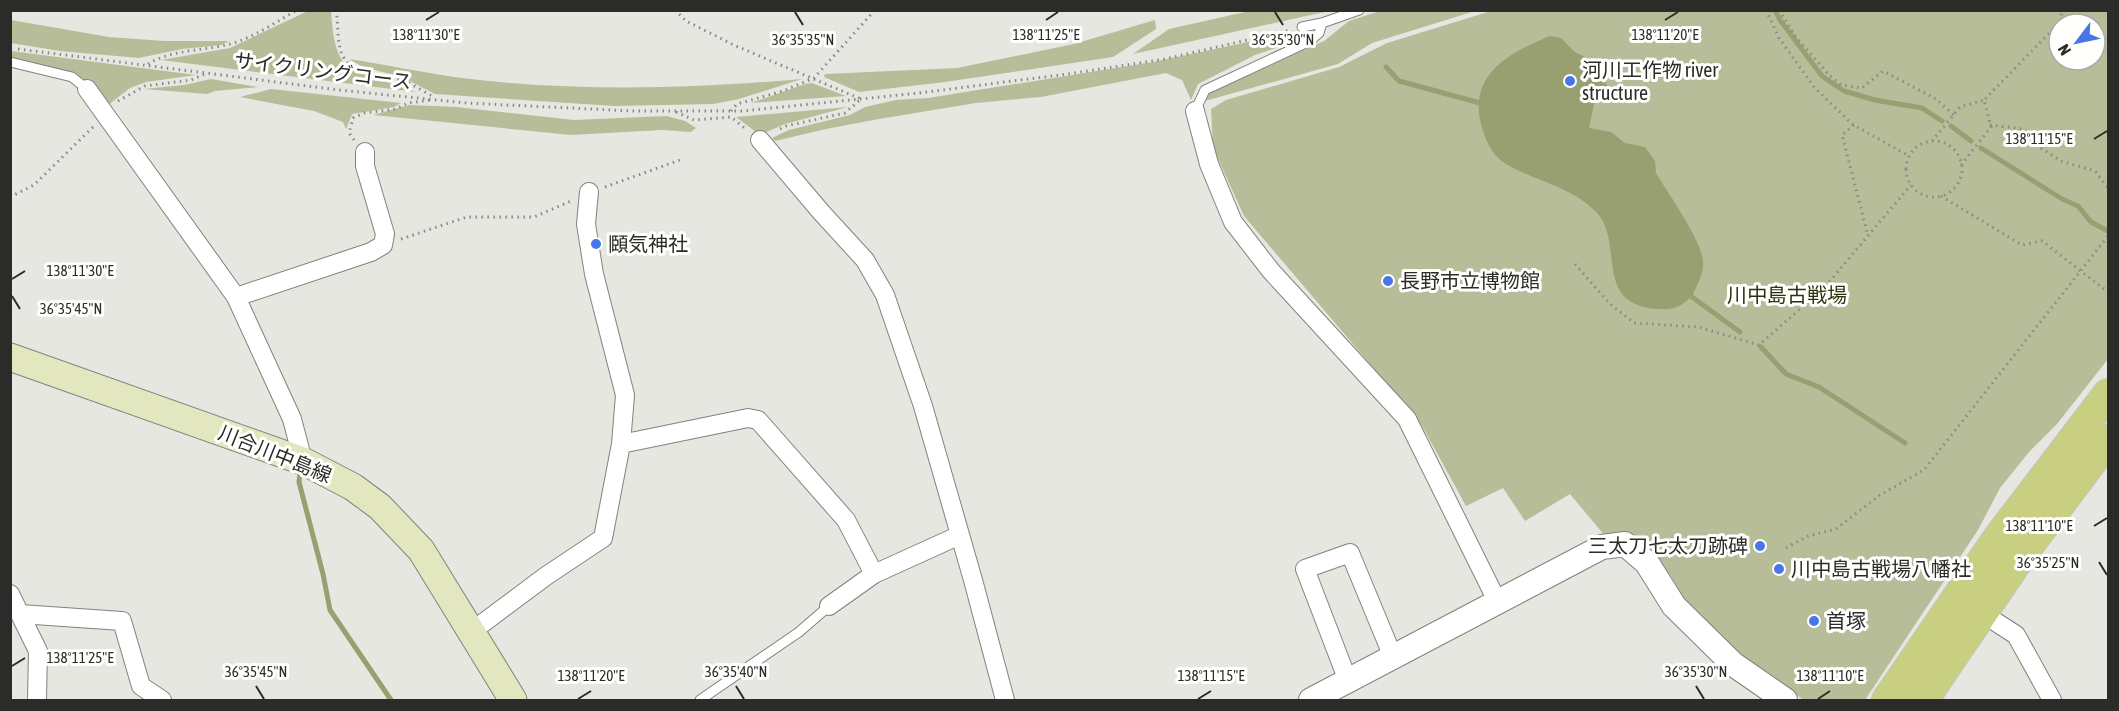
<svg xmlns="http://www.w3.org/2000/svg" width="2119" height="711" font-family="'Asap Condensed','Noto Sans JP',sans-serif">
<style>
.green{fill:#b7bd99;fill-rule:evenodd}
.water{fill:#989f70}
.lines{fill:none;stroke-linecap:round;stroke-linejoin:round}
.stream{stroke:#989f70;stroke-width:5}
.service-casing{stroke:#82837d;stroke-width:11}
.minor-casing{stroke:#82837d;stroke-width:20}
.tertiary-casing{stroke:#82837d;stroke-width:26}
.secondary-casing{stroke:#82837d;stroke-width:29}
.primary-casing{stroke:#c4c4c3;stroke-width:32}
.path{stroke:#888984;stroke-width:3;stroke-dasharray:1.5 4.5;stroke-linecap:butt}
.service{stroke:#fff;stroke-width:9}
.minor{stroke:#fff;stroke-width:18}
.tertiary{stroke:#fff;stroke-width:24}
.secondary{stroke:#e3e7c0;stroke-width:27}
.primary{stroke:#c8cf81;stroke-width:30}
.ticks{fill:none;stroke:#2b2b29;stroke-width:2}
.poi-dot{fill:#4876e8;stroke:#fffffe;stroke-width:2}
.labels{text-anchor:middle;stroke-width:6;stroke-linejoin:round;paint-order:stroke}
.poi-label{font-size:20px;fill:#2b2b29;stroke:#fffffe;text-anchor:start}
.street-label{font-size:20px;fill:#2b2b29;stroke:#fffffe}
.park-label{font-size:20px;fill:#2e320c;stroke:#fffffe}
.ticks-label{font-size:15px;text-anchor:middle;fill:#2b2b29;stroke:#fffffe;stroke-width:6;stroke-linejoin:round;paint-order:stroke}
</style>
<rect width="100%" height="100%" fill="#e6e7e0"/>
<path class="green" d="M310 10 331 11C333 32 333 51 348 68L416 92 161 60 230 48Z
M1254 10 1329 11 1133 54 1169 29Z
M1380 11H1475L1372 43 1338 64 1205 101 1211 91 1324 41 1349 21Z
M1491 11H2108V359L2057 424 2029 452 2000 488 1978 530 1865 700H1804L1728 649 1693 614 1671 576 1639 539 1605 536 1570 494 1525 521 1503 488 1466 506 1421 424 1244 216 1213 148 1211 109 1226 100 1339 67 1387 43ZM2059 24H2095V60H2059Z
M11 20 109 37 164 41H229L221 45 182 49 139 58 60 51 11 43Z
M1155 20 1156 29 1113 57 945 82 859 92 824 77 825 74 957 68 1074 44Z
M1291 33H1295L1299 40 1255 55 1198 84 1191 100 1182 80 1166 73 1041 97 976 103 879 119 826 129 775 141 772 138 789 130 850 115 865 107 896 100 928 98 1153 62Z
M11 51 196 75 146 82 130 88 107 106 92 85 69 71 11 59Z
M349 59C387 65 425 73 462 78 575 92 689 89 802 79L739 99 713 104 614 106 435 94 402 77 363 67Z
M211 79 258 87 215 91 207 94 144 89 184 85Z
M812 83 846 96 751 103 805 84Z
M271 89 401 103 394 107 352 114 346 129 343 122 314 111 240 97Z
M409 105 456 107 574 120 667 116 685 121 696 128 691 132 662 130 571 135 373 115Z
M848 107 785 124 760 135 736 117Z"/>
<path class="water" d="M1550 36 1561 38 1575 52 1585 57 1588 64 1604 77 1611 97 1598 94 1596 95 1589 128 1611 132 1625 143 1645 147 1655 161 1656 173C1668 193 1702 241 1703 261 1704 272 1699 282 1694 292 1690 300 1679 308 1669 309 1656 310 1637 308 1626 298 1603 277 1620 234 1594 210 1569 186 1535 181 1506 164 1494 157 1487 144 1483 131 1465 77 1506 54 1550 36Z"/>
<g class="lines">
<path class="stream" d="M1775 10 1780 20 1822 76 1844 91 1875 100 1922 108 1942 121
M1386 67 1399 81 1484 104
M1951 126 1971 141
M1981 148 2062 199 2078 206 2091 222 2108 231
M1688 294 1740 332
M1761 347 1786 374 1819 387 1905 443
M300 472 299 482 323 574 330 610 391 700"/>
<defs>
<path id="service" d="M1302 27 1322 23 1359 10
M10 62 72 77 87 89
M1195 111 1205 90 1310 41 1319 33 1322 23
M700 700 799 632 829 606"/>
<path id="minor" d="M87 89 236 297 292 419 303 461
M1195 111 1209 164 1233 222 1271 271 1407 419 1498 603
M760 140 821 212 865 260 885 295 923 406 973 580 1005 700
M236 297 371 252 383 245 385 234 365 166V152
M621 444 748 418 758 420 846 520 874 574
M10 594 38 651 37 700
M829 606 874 574 960 535
M1982 613 2016 635 2052 700
M20 614 122 621 141 686 162 700
M471 632 546 576 603 538 621 444 625 395 594 274 586 224 589 192
M1348 681 1305 569 1350 553 1393 657"/>
<path id="tertiary" d="M1311 700 1602 547 1625 544 1647 563 1674 606 1733 664 1785 700"/>
<path id="secondary" d="M10 357 303 461 353 487 380 507 421 550 513 700"/>
<path id="primary" d="M1887 700 1998 538 2108 394
M1923 700 2023 553 2108 440"/>
</defs>
<use href="#service" class="service-casing"/>
<use href="#minor" class="minor-casing"/>
<use href="#tertiary" class="tertiary-casing"/>
<use href="#secondary" class="secondary-casing"/>
<use href="#primary" class="primary-casing"/>
<path class="path" d="M336 10C339 25 336 45 344 58 354 76 390 76 409 83 417 87 426 93 434 97
M675 10 686 21 736 46 861 99 845 113 786 126 776 131
M1766 10 1779 38 1814 87 1852 124 1909 156
M1779 10 1796 37 1829 75 1841 85 1862 88 1883 71 1936 99 1954 115
M18 49 339 90 467 103 632 111H742L919 93 1068 74 1165 59 1291 30
M148 64C173 49 203 51 230 44 253 38 276 22 297 10
M118 101 145 86 191 80 207 73
M731 111 737 104 783 91 814 78 875 10
M676 112 694 120 731 117 747 130
M1854 125 1842 135 1868 236
M1990 125 2024 129 2036 145 2061 161 2095 171 2108 188
M354 140 349 133 353 118 364 113 396 109 408 103 431 100
M1932 141 1960 107 1984 100
M1906 169a28 28 0 1 1 56 0a28 28 0 1 1-56 0Z
M1961 165 1991 127 1984 100 2060 22 2062 10
M605 187 680 160
M1941 196 2022 245 2042 241 2108 292
M10 197 34 185 93 127
M401 239 467 217H534L571 201
M1575 264 1609 303 1634 323 1698 327 1759 345 1824 288 1911 185
M1786 548 1808 536 1836 529 1880 495 1924 470 2108 236"/>
<use href="#service" class="service"/>
<use href="#minor" class="minor"/>
<use href="#tertiary" class="tertiary"/>
<use href="#secondary" class="secondary"/>
<use href="#primary" class="primary"/>
</g>
<path class="ticks" d="M795 12 803 25M1275 12 1283 25M426 20 439 12M1046 20 1058 12M1665 20 1678 12M2094 139 2107 131M12 279 25 271M12 296 20 309M2094 526 2107 518M2099 562 2107 575M12 666 25 658M256 686 264 699M736 686 744 699M1696 686 1704 699M578 699 591 691M1198 699 1211 691M1818 699 1830 691"/>
<g class="poi-dot">
<circle cx="1570" cy="81" r="6"/>
<circle cx="596" cy="244" r="6"/>
<circle cx="1388" cy="281" r="6"/>
<circle cx="1760" cy="546" r="6"/>
<circle cx="1779" cy="569" r="6"/>
<circle cx="1814" cy="621" r="6"/>
</g>
<g class="labels">
<g class="poi-label">
<text x="1582" y="77">河川工作物 river<tspan x="1582" dy="23">structure</tspan></text>
<text x="608" y="251">頥気神社</text>
<text x="1400" y="288">長野市立博物館</text>
<text x="1748" y="553" text-anchor="end">三太刀七太刀跡碑</text>
<text x="1791" y="576">川中島古戦場八幡社</text>
<text x="1826" y="628">首塚</text>
</g>
<g class="street-label">
<text transform="translate(323 71) rotate(7)" y="7">サイクリングコース</text>
<text transform="translate(275 454) rotate(22)" y="7">川合川中島線</text>
</g>
<g class="park-label">
<text x="1787" y="302">川中島古戦場</text>
</g>
</g>
<g class="ticks-label">
<text x="1046" y="40">138°11'25"E</text>
<text x="426" y="40">138°11'30"E</text>
<text x="1665" y="40">138°11'20"E</text>
<text x="803" y="45">36°35'35"N</text>
<text x="1283" y="45">36°35'30"N</text>
<text x="2039" y="144">138°11'15"E</text>
<text x="80" y="276">138°11'30"E</text>
<text x="71" y="314">36°35'45"N</text>
<text x="2039" y="531">138°11'10"E</text>
<text x="2048" y="568">36°35'25"N</text>
<text x="80" y="663">138°11'25"E</text>
<text x="256" y="677">36°35'45"N</text>
<text x="736" y="677">36°35'40"N</text>
<text x="1696" y="677">36°35'30"N</text>
<text x="591" y="681">138°11'20"E</text>
<text x="1211" y="681">138°11'15"E</text>
<text x="1830" y="681">138°11'10"E</text>
</g>
<rect width="2119" height="711" fill="none" stroke="#2b2b29" stroke-width="24"/>
<g transform="translate(2077 42) rotate(238)"><circle r="28" fill="#fffffe" stroke="#aaaaa9" stroke-width="1.5"/>
<path d="M0-4.5L10 22L0 15L-10 22Z" fill="#4876e8"/>
<text y="-9" font-size="16" font-weight="bold" text-anchor="middle" fill="#2b2b29">N</text>
</g>
</svg>
